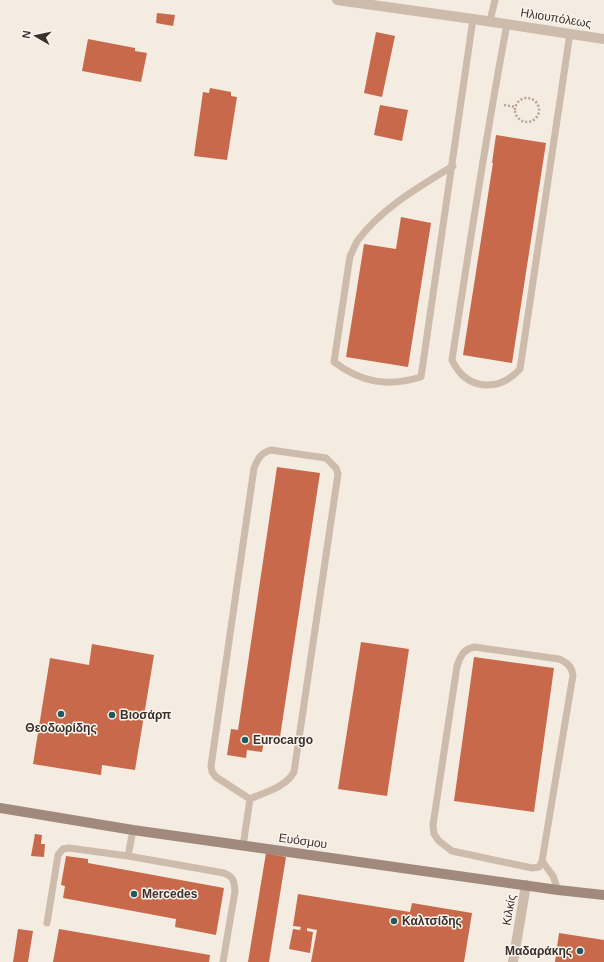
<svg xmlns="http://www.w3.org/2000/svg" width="604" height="962" font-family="Arial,sans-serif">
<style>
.building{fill:#c8694b}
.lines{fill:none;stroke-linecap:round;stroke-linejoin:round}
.path{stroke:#b9a596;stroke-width:2.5;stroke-dasharray:2 2;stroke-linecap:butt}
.lane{stroke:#cdbbac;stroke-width:7}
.street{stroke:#cdbbac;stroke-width:10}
.secondary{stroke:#a18a7d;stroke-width:10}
.poi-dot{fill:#1f5a5e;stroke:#fbf5ee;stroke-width:1.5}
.labels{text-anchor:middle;stroke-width:3;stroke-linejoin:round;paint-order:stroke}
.street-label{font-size:12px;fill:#3b302b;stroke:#fbf5ee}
.poi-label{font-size:12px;font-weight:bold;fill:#3b302b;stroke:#fbf5ee;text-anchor:start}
</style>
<rect width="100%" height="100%" fill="#f4ebe1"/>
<path class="building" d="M157 13 175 15 173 26 156 23Z
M376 32 395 36 382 97 364 93Z
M88 39 135 48V51L147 53 141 82 82 71Z
M210 88 231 92V96L237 97 227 160 194 156 203 92 209 93Z
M380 105 408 110 402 141 374 135Z
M496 135 546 143 512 363 463 355 493 163H492Z
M401 217 431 223 408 367 346 357 364 244 396 249Z
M277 467 320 473 280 737 265 735 262 752 247 750 246 758 227 755 231 729 238 730Z
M361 642 409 649 387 796 338 789Z
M92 644 154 655 135 770 102 765 101 775 33 764 50 658 89 665Z
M474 657 554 668 534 812 454 801Z
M35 834 42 835 41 844H45L44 857 31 856Z
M266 853 286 857 269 962H248Z
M66 856 88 859V863L224 888 216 935 175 927 176 919 63 898 65 886 61 885Z
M298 894 410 912 412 903 472 913 464 962H311L317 930 307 928V931L313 932 310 953 289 949 293 929 300 930 301 927 293 926Z
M18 929 33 931 28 962H13Z
M59 929 210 955 209 962H53Z
M559 933 604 940V962H555Z"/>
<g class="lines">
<path class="path" d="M515 110a12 12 0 1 1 24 0a12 12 0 1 1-24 0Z
M504 105 516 107"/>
<path class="lane" d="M490 21 495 0
M507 24C486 135 469 247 452 360 466 390 498 393 520 369L570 33
M453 166C419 187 382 208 358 240 355 244 353 251 350 256L334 362C362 383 388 387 421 377L473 19
M133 830 128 856 224 873C234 877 234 881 235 891L223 962
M243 846 250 799C265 792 286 787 294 772L338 474 336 468 326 458 271 450C261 453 258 458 254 468L211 766 212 772 216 777 250 799
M542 861 573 675C571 666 568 663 559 659L474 647C463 650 461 655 457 666L433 825 434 834 439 841 452 851 532 868 539 867 542 861 553 876 558 890
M47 923 58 855 63 849 69 848 128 856"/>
<path class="street" d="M337 0 473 19 604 39
M513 962 526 885"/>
<path class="secondary" d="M0 808 133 830 558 890 604 895"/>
</g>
<g class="poi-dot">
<circle cx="61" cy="714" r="4"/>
<circle cx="112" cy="715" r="4"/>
<circle cx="245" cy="740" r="4"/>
<circle cx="134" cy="894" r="4"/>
<circle cx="394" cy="921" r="4"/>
<circle cx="580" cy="951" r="4"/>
</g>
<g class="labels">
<g class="street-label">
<text transform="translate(556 18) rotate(9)" y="4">Ηλιουπόλεως</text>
<text transform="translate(303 841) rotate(8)" y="4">Ευόσμου</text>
<text transform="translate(509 910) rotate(-80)" y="4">Κιλκίς</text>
</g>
<g class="poi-label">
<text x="120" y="719">Βιοσάρπ</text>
<text x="61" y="732" text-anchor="middle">Θεοδωρίδης</text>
<text x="253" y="744">Eurocargo</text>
<text x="142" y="898">Mercedes</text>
<text x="402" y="925">Καλτσίδης</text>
<text x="572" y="955" text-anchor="end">Μαδαράκης</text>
</g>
</g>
<g transform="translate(36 36) rotate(279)" stroke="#fbf5ee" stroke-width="3" paint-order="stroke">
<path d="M0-3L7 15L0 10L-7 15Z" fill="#3b302b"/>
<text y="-6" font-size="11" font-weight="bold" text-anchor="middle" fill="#3b302b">N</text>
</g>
</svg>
